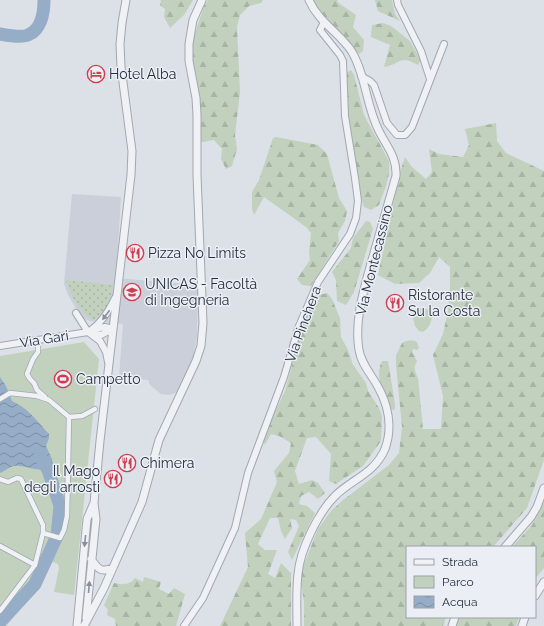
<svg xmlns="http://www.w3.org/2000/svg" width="544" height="626" font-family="Raleway,sans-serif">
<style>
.built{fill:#cacfd9}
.grass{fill:url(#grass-dots)}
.forest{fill:url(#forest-firs)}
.green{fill:#c2d1bd}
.water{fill:url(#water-waves)}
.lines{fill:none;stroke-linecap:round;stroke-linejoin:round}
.river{stroke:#96adc8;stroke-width:13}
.pedestrian-casing{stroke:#a2a7b1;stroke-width:6}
.minor-casing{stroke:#a2a7b1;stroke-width:8}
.tertiary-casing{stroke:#a2a7b1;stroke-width:9}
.pedestrian{stroke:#eff1f5;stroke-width:4.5}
.minor{stroke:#eff1f5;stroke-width:6}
.tertiary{stroke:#eff1f5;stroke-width:7}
.oneway{fill:#8a9099}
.labels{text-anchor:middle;stroke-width:3;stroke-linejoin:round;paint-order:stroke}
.poi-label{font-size:14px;fill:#262e3d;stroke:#ebeff5;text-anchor:start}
.street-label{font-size:14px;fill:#262e3d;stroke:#ebeff5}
</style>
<defs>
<pattern id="grass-dots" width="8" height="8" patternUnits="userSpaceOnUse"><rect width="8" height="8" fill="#c2d1bd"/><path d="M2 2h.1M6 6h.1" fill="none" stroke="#a7b4a3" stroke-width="1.8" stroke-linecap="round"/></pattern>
<pattern id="forest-firs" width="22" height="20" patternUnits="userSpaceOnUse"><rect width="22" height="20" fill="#c2d1bd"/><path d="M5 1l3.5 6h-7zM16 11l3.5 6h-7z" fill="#a7b4a3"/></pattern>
<pattern id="water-waves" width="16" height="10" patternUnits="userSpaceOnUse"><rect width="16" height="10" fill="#96adc8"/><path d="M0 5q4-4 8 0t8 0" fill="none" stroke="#7a8da4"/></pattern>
</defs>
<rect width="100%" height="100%" fill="#dce0e7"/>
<path class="built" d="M72 194 121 197 116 278 198 285 197 336 193 359 179 390 175 393 170 395 161 394 150 385 148 380 119 377 123 324 90 321 84 319 77 310 68 295 64 284Z"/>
<path class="grass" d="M66 280 113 285C111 299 106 314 93 320 81 315 69 293 66 280Z"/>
<path class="forest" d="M161 0H193L184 15 170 28 164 17 165 9 160 5Z
M208 0H263L261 3 249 6 240 15 237 27 240 92 235 135 237 149 232 166 226 169 221 159 222 149 214 140 203 142 197 139 189 51 204 6Z
M311 0H338L337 2 356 15 353 27 364 40 363 51 359 54 354 50 323 17Z
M375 0H392L395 14 400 21 378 11Z
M383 23 391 26 410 41 421 60 418 65C398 54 402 64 384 67L390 45 371 37 372 25Z
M351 70 354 75 364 115 389 161C391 177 384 191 379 205L371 210 364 207 360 195 345 108 346 73Z
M496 123 497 141 506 153 544 171V460L527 508 493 547H407V617H446L443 626H304V602L300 574 318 529 331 511 343 500 389 465 399 453 402 427 396 365V355L402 343C408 340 412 340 417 342L419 348 417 350 413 349 412 352 417 361C413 368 415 372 418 378L423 429H441L443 396 433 355 443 334 448 311 450 287V267L439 257 430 273 419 283 395 284 378 275 399 175 405 157 412 167 426 179 432 172 429 149 439 154 463 157 469 145 465 129Z
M276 137 318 145 327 154 339 198 347 211 345 221 338 233 339 241 311 286 302 285 297 279 310 260 309 253 311 233 306 227 264 197 254 215 252 209V192L259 180 273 138Z
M366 221 370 222 373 229 354 292 346 305 337 301 336 280 332 272 351 248 353 238Z
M327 293 332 299 340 318 341 337 348 350 353 365 366 383 368 391 379 408 382 416 381 441 363 466 336 484 329 481 331 454 316 437 307 438 295 471 299 484 312 480 318 483 325 493 318 499 309 492 301 496 299 504 307 506 315 513 292 560 288 552 299 526 296 520 290 519 292 528 285 539 281 531 278 518H270L258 544 265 550H277L268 574 275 578 281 563 291 573V626H220L248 567 245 533 261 519 277 482 274 471 289 453 291 443 279 436 271 434 265 445 262 439 285 391 301 332 316 296Z
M382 361H388L395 404V408L394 410 390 409C384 393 374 377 382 361Z
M544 501V568L535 579V547H512L532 525Z
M144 577 161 582 159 589 169 594 174 588 185 594 176 626H116L115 619 107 615 108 610 104 605 114 583C122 585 130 585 135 578L143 582Z
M459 617H519L516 626H456Z"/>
<path class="green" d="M419 308 433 310C432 319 431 327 423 332L419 331 415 326 411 309Z
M84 342 99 359 74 595 54 592 59 568 58 564 53 562 47 567 38 589 6 626H0V356Z"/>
<path class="water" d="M0 377 6 386 12 401C28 408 37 421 49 434V438L46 446 52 459 53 466C46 476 25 464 14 466 9 467 5 471 0 473Z"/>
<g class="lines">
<path class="river" d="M0 34C6 35 22 38 28 35 41 30 44 13 44 0
M0 622 35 584 57 536 60 506 48 470 40 456"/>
<defs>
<path id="pedestrian" d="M38 347V352L33 359 27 374 30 379 34 383 37 390 45 397
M0 399 10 393 37 396 49 400 69 417
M0 479 8 482 17 478 21 479 43 525V533L35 565 0 611
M43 533 60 538 64 530 67 516 69 417 82 416 95 409
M0 546 35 565"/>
<path id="minor" d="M397 0 398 5 421 51 430 79
M361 76 370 81 374 85 387 123 397 135H405L412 127 444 44
M76 313 88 332 100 341 106 352 108 362
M94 329 105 327 113 329
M91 333 101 335 113 329
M0 346 88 332C101 324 109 311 115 298
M184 626 203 598 235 528 248 473 284 377 299 326 318 282 350 234 356 218 358 201 355 178 345 116 343 61 340 55 320 30 324 22"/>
<path id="tertiary" d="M505 547 531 517 537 507 544 488
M91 559C98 569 101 573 113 568
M535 596 544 582
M86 618 96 519 94 503 100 441 131 175 132 151 121 67 120 44 122 23 126 0
M77 626 87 519 94 503
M84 626 104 588 142 502 159 440 196 361 201 346 203 323 197 175V115L196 98 189 61V44L193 20 202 0
M297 626C297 609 296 591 298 574 300 550 318 513 335 496 352 479 374 474 385 449 393 427 388 404 377 385 370 373 361 363 359 350 354 320 364 289 372 260 380 232 388 204 396 176 397 157 387 147 379 131 366 106 366 76 352 52 340 33 319 23 309 0
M452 626 455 617
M522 626 525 617"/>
</defs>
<use href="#pedestrian" class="pedestrian-casing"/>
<use href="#minor" class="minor-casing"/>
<use href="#tertiary" class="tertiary-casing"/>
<use href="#pedestrian" class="pedestrian"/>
<use href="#minor" class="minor"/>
<use href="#tertiary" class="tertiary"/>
</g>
<defs><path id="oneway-solid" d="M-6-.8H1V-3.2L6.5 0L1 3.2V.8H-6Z"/></defs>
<g class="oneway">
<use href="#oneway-solid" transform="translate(106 315) rotate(127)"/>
<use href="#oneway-solid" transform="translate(85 541) rotate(96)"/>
<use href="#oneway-solid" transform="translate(89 587) rotate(-85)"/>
</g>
<defs>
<symbol id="hotel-ring" viewBox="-11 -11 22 22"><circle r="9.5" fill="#ebeff5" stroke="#d03d4f" stroke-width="1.5"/><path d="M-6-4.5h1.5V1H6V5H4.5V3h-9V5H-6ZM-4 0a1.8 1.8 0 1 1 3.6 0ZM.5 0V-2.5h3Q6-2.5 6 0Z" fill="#d03d4f"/></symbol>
<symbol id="restaurant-ring" viewBox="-11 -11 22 22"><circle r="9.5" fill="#ebeff5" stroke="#d03d4f" stroke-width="1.5"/><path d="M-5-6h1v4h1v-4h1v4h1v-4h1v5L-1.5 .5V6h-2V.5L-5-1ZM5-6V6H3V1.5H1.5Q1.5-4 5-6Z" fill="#d03d4f"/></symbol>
<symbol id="university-ring" viewBox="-11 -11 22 22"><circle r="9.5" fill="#ebeff5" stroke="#d03d4f" stroke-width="1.5"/><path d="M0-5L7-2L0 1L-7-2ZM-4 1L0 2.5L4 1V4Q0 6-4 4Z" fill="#d03d4f"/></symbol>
<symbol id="stadium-ring" viewBox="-11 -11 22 22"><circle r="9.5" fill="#ebeff5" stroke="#d03d4f" stroke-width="1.5"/><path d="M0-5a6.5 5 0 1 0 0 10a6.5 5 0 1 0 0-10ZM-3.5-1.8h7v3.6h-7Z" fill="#d03d4f"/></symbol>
</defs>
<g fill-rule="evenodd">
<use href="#hotel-ring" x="86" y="64" width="20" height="20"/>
<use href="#restaurant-ring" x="125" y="243" width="20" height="20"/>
<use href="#university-ring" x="122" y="282" width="20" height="20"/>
<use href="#restaurant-ring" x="385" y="293" width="20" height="20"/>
<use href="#stadium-ring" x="53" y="369" width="20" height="20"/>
<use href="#restaurant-ring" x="117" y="453" width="20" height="20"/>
<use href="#restaurant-ring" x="103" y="469" width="20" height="20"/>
</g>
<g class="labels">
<g class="poi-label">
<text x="109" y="79">Hotel Alba</text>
<text x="148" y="258">Pizza No Limits</text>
<text x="145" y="289">UNICAS - Facoltà<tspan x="145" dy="16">di Ingegneria</tspan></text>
<text x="408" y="300">Ristorante<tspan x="408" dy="16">Su la Costa</tspan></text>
<text x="76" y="384">Campetto</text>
<text x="140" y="468">Chimera</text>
<text x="100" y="476" text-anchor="end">Il Mago<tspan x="100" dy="16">degli arrosti</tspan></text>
</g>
<g class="street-label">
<text transform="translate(374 260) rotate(-76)" y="5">Via Montecassino</text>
<text transform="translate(303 324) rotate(-70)" y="5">Via Pinchera</text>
<text transform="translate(44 339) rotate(-9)" y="5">Via Gari</text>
</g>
</g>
<rect x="406" y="546" width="130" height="72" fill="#ebeff5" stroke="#9ca2ab"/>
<rect x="414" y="559" width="20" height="6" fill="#eff1f5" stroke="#9ca2ab"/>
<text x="442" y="566" font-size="12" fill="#262e3d">Strada</text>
<rect x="414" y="576" width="20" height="12" fill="#c2d1bd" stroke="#9ca2ab"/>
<text x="442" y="586" font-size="12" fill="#262e3d">Parco</text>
<rect x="414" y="596" width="20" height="12" fill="url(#water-waves)" stroke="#9ca2ab"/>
<text x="442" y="606" font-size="12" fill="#262e3d">Acqua</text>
</svg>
